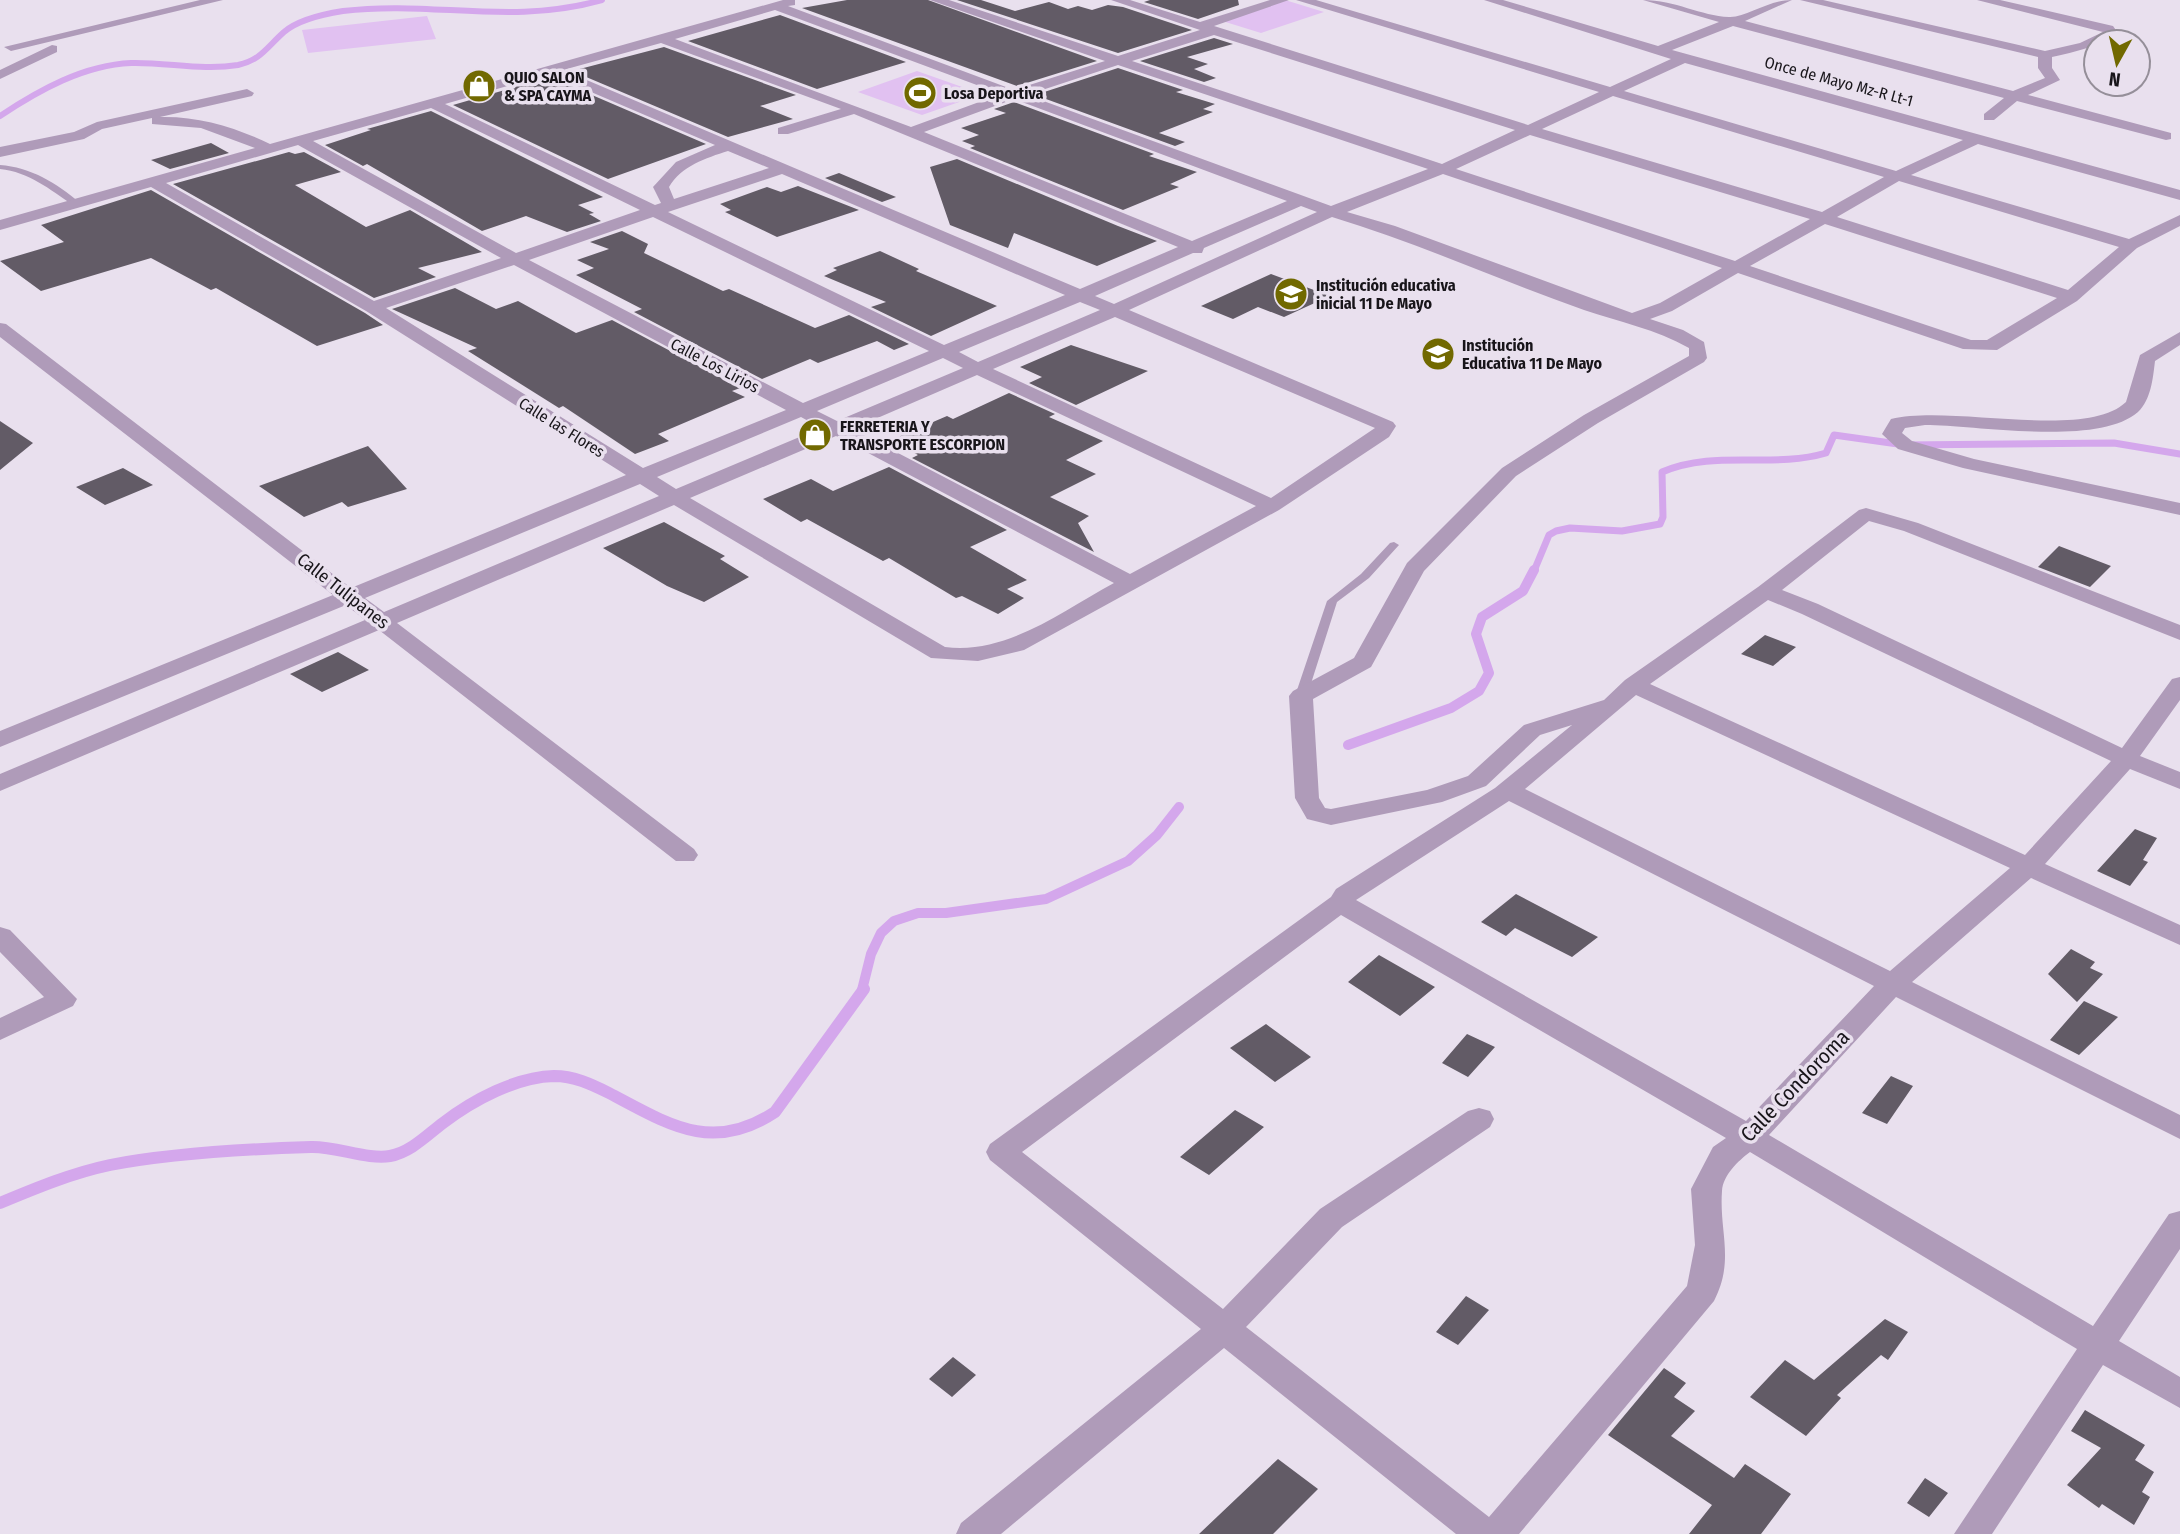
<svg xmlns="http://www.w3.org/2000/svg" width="2180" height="1534" font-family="'Fira Sans Condensed',sans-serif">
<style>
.green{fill:#e1c1f1}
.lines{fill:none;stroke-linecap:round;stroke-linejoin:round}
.stream-far3{stroke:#d4a7ec;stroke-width:6}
.stream-far2{stroke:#d4a7ec;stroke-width:7}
.stream-far1{stroke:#d4a7ec;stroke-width:10}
.stream{stroke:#d4a7ec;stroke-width:12}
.building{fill:#625b66}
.service{fill:#af9bb9;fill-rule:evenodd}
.minor{fill:#af9bb9;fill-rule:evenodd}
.labels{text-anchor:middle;stroke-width:7;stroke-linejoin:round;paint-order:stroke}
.far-poi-label{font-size:16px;font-weight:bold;fill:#18151a;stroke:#e9e0ee;text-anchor:start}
.far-street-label{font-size:16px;fill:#18151a;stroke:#e9e0ee}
.street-label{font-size:18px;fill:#18151a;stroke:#e9e0ee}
.near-street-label{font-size:21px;fill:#18151a;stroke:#e9e0ee}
</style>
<rect width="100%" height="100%" fill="#e9e0ee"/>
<path class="green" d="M1285 0 1324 12 1261 33 1219 20Z
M427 16 436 39 308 53 302 30Z
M917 71 982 94 922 115 858 92Z"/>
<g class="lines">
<path class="stream-far3" d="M0 116C39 90 84 65 131 63 167 62 202 71 238 65 261 60 267 47 284 32 299 19 324 14 343 11 433 0 509 26 602 0"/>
<path class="stream-far2" d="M1534 571 1549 535 1556 531 1570 528 1622 531 1660 524 1663 517 1662 472C1715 449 1772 469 1826 453L1834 435 1905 445 2114 443 2180 454"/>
<path class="stream-far1" d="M1348 745 1451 708 1479 691 1489 673 1476 634 1482 617 1523 591 1534 570
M862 990 871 954 881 933 894 921 918 913H946L1046 899 1128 861 1157 835 1179 807"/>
<path class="stream" d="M0 1203C36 1188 72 1173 110 1165 172 1153 247 1149 311 1147 335 1146 368 1160 390 1156 411 1152 427 1135 443 1123 473 1100 516 1077 554 1076 574 1076 591 1084 609 1093 668 1124 712 1154 775 1112L864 989"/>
</g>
<path class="building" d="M847 0H928L1097 61 1017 86 802 8Z
M957 0H981L1015 11 1049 2 1068 9 1078 6 1092 10 1108 5 1123 7 1192 30 1118 53Z
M1150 0H1238L1239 5 1198 19 1144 2Z
M780 15 906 62 817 89 688 41Z
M1214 38 1233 44 1187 57 1208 64 1194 69 1216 78 1204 82 1140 61Z
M664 47 796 95 760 106 793 119 728 137 572 71Z
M1118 68 1183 90 1176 92 1215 104 1203 109 1213 112 1159 133 1185 142 1175 146 1035 95Z
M550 77 706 144 608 179 453 105Z
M1014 102 1154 154 1149 156 1197 172 1170 184 1179 187 1123 210 970 148 975 146 962 141 979 135 961 128 1006 113 994 109Z
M431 111 603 197 578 205 594 213 589 214 601 221 567 232 526 216 482 231 367 164 363 166 325 145 371 130 367 129Z
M211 143 229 153 170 169 151 160Z
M289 152 295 154 304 152 341 172 295 185 366 227 410 210 482 252 418 268 436 277 374 298 173 184Z
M957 159 1118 226 1157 241 1097 266 1014 233 1008 248 950 225 930 167Z
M839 173 896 197 882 202 825 178Z
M798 186 859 210 777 237 725 212 731 210 720 204 767 187 781 192Z
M151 190 365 313 383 325 317 346 216 288 211 290 151 258 41 291 0 261 64 242 41 225Z
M622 231 648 244 644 253 723 291 729 289 815 328 849 315 909 344 894 350 877 341 818 363 810 359 762 379 634 312 642 309 576 275 594 268 577 260 609 249 590 242Z
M880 251 919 269 916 271 997 306 931 336 871 307 886 302 824 276 837 270 833 268Z
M1271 274 1330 296 1284 317 1258 307 1233 319 1201 306Z
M455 288 496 309 518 301 576 333 612 320 740 388 732 391 745 397 658 434 669 441 635 454 563 406 559 408 468 351 477 348 392 309Z
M1071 345 1148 371 1076 405 1029 383 1042 377 1020 367Z
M1009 393 1055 414 1049 417 1103 441 1066 460 1096 474 1050 497 1089 516 1078 523 1094 552 912 458 918 455 891 440 947 416 953 419Z
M0 421 33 443 0 470Z
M368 446 407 489 348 507 342 502 304 517 259 486Z
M889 467 1007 530 970 547 1027 580 1007 589 1024 598 998 614 962 596 956 598 889 558 883 561 807 519 801 522 763 499 811 479 833 491Z
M123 468 153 485 105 505 76 487Z
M664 522 725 556 720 559 749 577 704 602 667 586 603 548Z
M2059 546 2111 566 2090 587 2038 567Z
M1765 635 1796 647 1773 666 1741 654Z
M338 652 369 670 322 692 290 674Z
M2135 829 2157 838 2143 860 2148 862 2130 886 2097 871Z
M1516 894 1598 937 1572 957 1515 928 1506 936 1481 922Z
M2071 949 2095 962 2090 968 2103 974 2077 1002 2048 974Z
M1379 955 1435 987 1400 1016 1348 982Z
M2084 1001 2118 1017 2079 1055 2050 1040Z
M1266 1024 1311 1057 1275 1082 1230 1048Z
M1467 1034 1495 1047 1468 1077 1442 1063Z
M1891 1076 1913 1086 1887 1124 1862 1113Z
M1235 1110 1264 1127 1209 1175 1180 1157Z
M1466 1296 1489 1310 1458 1345 1436 1332Z
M1885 1319 1908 1332 1888 1360 1881 1355 1837 1395 1841 1398 1806 1436 1750 1397 1785 1360 1814 1380Z
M953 1357 976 1375 952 1397 929 1379Z
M1664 1368 1686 1383 1674 1397 1695 1411 1671 1436 1734 1478 1745 1464 1791 1494 1761 1534H1689L1712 1505 1608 1435Z
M2085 1410 2145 1445 2135 1460 2154 1472 2142 1492 2150 1497 2134 1525 2102 1504 2099 1508 2067 1485 2101 1448 2071 1431Z
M1278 1459 1318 1489 1273 1534H1199Z
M1925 1478 1948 1493 1929 1517 1907 1503Z"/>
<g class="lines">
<path class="service" d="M0 165C30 167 57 183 80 203L73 205C49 189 29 172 0 169Z
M1394 542 1399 545 1369 578 1337 602 1307 696 1305 698H1297L1295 696 1327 601 1361 574 1390 543Z"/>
<path class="minor" d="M200 0H223L11 51 4 47Z
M783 0H795V5L788 6 1014 90 1105 61 930 0H949L1118 56 1200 30 1111 0H1130L1200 22 1270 0H1289L1214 26 1528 125 1599 92 1296 0H1316L1610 87 1671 59 1484 0H1503L1658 46 1719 22 1643 0C1675 0 1701 16 1729 17 1746 18 1768 0 1792 0L1745 21 2013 91 2045 78 2038 68V57L1800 0H1823L2045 51 2080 43 2103 32 1977 0H2000L2113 26 2118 33 2116 36C2095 46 2077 52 2052 57V68L2060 80 2028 95 2171 133V139L2166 140 2017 101 1994 120H1984V114L2004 98 1733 26 1672 50 2180 190V200L1978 144 1911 175 2129 239 2180 215V226L2137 248 2077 301 1997 350 1963 349 1738 273 1672 311 1650 319 1683 330 1704 342 1707 358 1704 362 1598 423 1516 476 1424 571 1371 667 1313 699 1319 798 1325 808 1331 809 1427 790 1468 776 1524 725 1604 700 1625 680 1758 587 1859 510 1866 508 1918 523 2180 625V640L1904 531 1869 521 1782 590 1818 604 2122 748 2172 679 2180 677V700L2140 756 2180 772V789L2130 769 2045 864 2180 925V945L2031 878 1912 982 2180 1115V1139L1896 997 1769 1135 2093 1326 2169 1214 2180 1211V1249L2119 1341 2180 1377V1408L2103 1365 1992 1534H1954L2077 1349 1750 1152C1738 1161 1723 1175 1722 1191 1719 1232 1735 1260 1714 1301L1519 1534H1456L1224 1348 1001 1534H956L961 1523 1201 1329 990 1160 986 1152 990 1144 1331 897 1336 889 1495 788 1572 725 1540 735 1486 786 1442 802 1331 825 1307 819 1295 798 1289 696 1293 691 1354 658 1407 563 1502 468 1584 415 1689 356V348C1656 329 1619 322 1584 310 1499 280 1418 243 1332 217L1129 310 1393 422 1396 426 1389 437 1279 510 1024 650 978 661 931 658 674 505 397 623 694 849 698 855 694 861H676L379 630 0 791V774L365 620 346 605 0 747V731L333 595 0 337V323L6 324 351 588 626 475 366 311 151 187 0 230V220L255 148 201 128 152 124V118L102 129 84 139 0 157V147L74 132 97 122 247 89 254 93 252 96 160 117C198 116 235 127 270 144ZM775 10 1001 94 911 127 675 39ZM1214 35 1515 130 1442 164 1132 61ZM661 43 841 109 778 128V134H788L854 114 1178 247 1080 289 563 70ZM1685 63 1963 140 1896 171 1624 91ZM1118 65 1428 169 1331 206 1027 95ZM549 74 715 145 676 162 653 187 661 203 655 205 445 104ZM1613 96 1884 177 1822 212 1542 129ZM1014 99 1287 201 1192 241 924 132ZM431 108 640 210 516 253 313 141ZM1530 135 1810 219 1735 261 1456 169ZM298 145 501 258 374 301 166 183ZM728 151 769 168 674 199 669 187C681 166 706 158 728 151ZM782 174 1065 295 944 345 668 212ZM1443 174 1722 268 1660 303 1632 313 1395 226 1347 212ZM1899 181 2119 247 2068 290 1837 217ZM1301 206 1317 212 1114 304 1095 296 1193 253H1202L1204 248ZM653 217 929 351 803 403 529 260ZM1825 224 2057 298 1987 340H1971L1750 266ZM514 265 786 410 643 468 386 308ZM1080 302 1100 310 978 362 959 352ZM1115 317 1375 428 1271 498 993 369ZM943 358 963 368 837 421 817 411ZM977 375 1256 506 1130 574 852 429ZM801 417 821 428 676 489 657 477ZM836 436 1114 583C1062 611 1007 655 945 647L690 498ZM640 484 659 496 384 612 365 598ZM1768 600 1802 614 2111 761 2025 855 1650 684ZM1636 695 2010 868 1890 971 1525 789ZM1509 801 1874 986 1746 1121 1356 900ZM1341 915 1726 1138 1713 1147 1691 1189 1695 1245 1687 1286 1489 1517 1246 1327 1342 1227 1490 1127 1494 1119 1490 1111 1479 1108 1468 1111 1320 1209 1223 1309 1022 1152Z
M52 45 57 46V52L0 79V70Z
M2180 332V345L2155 361C2153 378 2151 400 2138 412 2098 447 1977 425 1925 425L1905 428 1902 433 1912 441 1974 459 2180 503V515L1963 468 1898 449 1882 434 1891 419C1952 404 2085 441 2126 402L2140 355Z
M0 927 10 930 77 999 73 1006 0 1040V1018L44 997 0 952Z"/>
</g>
<defs>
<symbol id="shop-disc" viewBox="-11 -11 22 22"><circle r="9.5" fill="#716900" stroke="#e9e0ee"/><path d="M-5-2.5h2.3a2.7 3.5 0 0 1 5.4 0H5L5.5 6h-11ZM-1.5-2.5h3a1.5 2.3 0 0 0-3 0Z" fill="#fff"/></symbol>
<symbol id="stadium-disc" viewBox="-11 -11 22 22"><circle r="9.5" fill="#716900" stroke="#e9e0ee"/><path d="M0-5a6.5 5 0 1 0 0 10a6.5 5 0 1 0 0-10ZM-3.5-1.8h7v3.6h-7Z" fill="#fff"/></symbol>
<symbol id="school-disc" viewBox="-11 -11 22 22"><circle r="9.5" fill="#716900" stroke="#e9e0ee"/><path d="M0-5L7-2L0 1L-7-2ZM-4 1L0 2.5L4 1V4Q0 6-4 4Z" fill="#fff"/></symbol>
</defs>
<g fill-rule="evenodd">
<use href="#shop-disc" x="460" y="67" width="38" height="38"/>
<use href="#stadium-disc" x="901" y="74" width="38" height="38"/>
<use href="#school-disc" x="1272" y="275" width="38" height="38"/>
<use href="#school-disc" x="1419" y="335" width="38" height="38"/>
<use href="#shop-disc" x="796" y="416" width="38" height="38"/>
</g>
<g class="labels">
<g class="far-poi-label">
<text x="504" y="83">QUIO SALON<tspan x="504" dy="18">&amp; SPA CAYMA</tspan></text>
<text x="944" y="99">Losa Deportiva</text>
<text x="1316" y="291">Institución educativa<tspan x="1316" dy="18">inicial 11 De Mayo</tspan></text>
<text x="1462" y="351">Institución<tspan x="1462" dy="18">Educativa 11 De Mayo</tspan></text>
<text x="840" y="432">FERRETERIA Y<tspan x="840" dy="18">TRANSPORTE ESCORPION</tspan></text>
</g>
<g class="far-street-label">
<text transform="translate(1839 81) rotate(15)" y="6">Once de Mayo Mz-R Lt-1</text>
<text transform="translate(715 365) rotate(28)" y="6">Calle Los Lirios</text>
<text transform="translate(562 427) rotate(32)" y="6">Calle las Flores</text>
</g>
<g class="street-label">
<text transform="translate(343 591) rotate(38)" y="6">Calle Tulipanes</text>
</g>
<g class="near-street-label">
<text transform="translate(1795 1086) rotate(-46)" y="7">Calle Condoroma</text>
</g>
</g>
<g transform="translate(2117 63) rotate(188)"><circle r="33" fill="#e9e0ee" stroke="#958f99" stroke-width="2"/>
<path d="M0-5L12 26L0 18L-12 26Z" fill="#716900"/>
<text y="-10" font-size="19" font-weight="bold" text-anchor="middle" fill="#18151a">N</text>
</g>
</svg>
